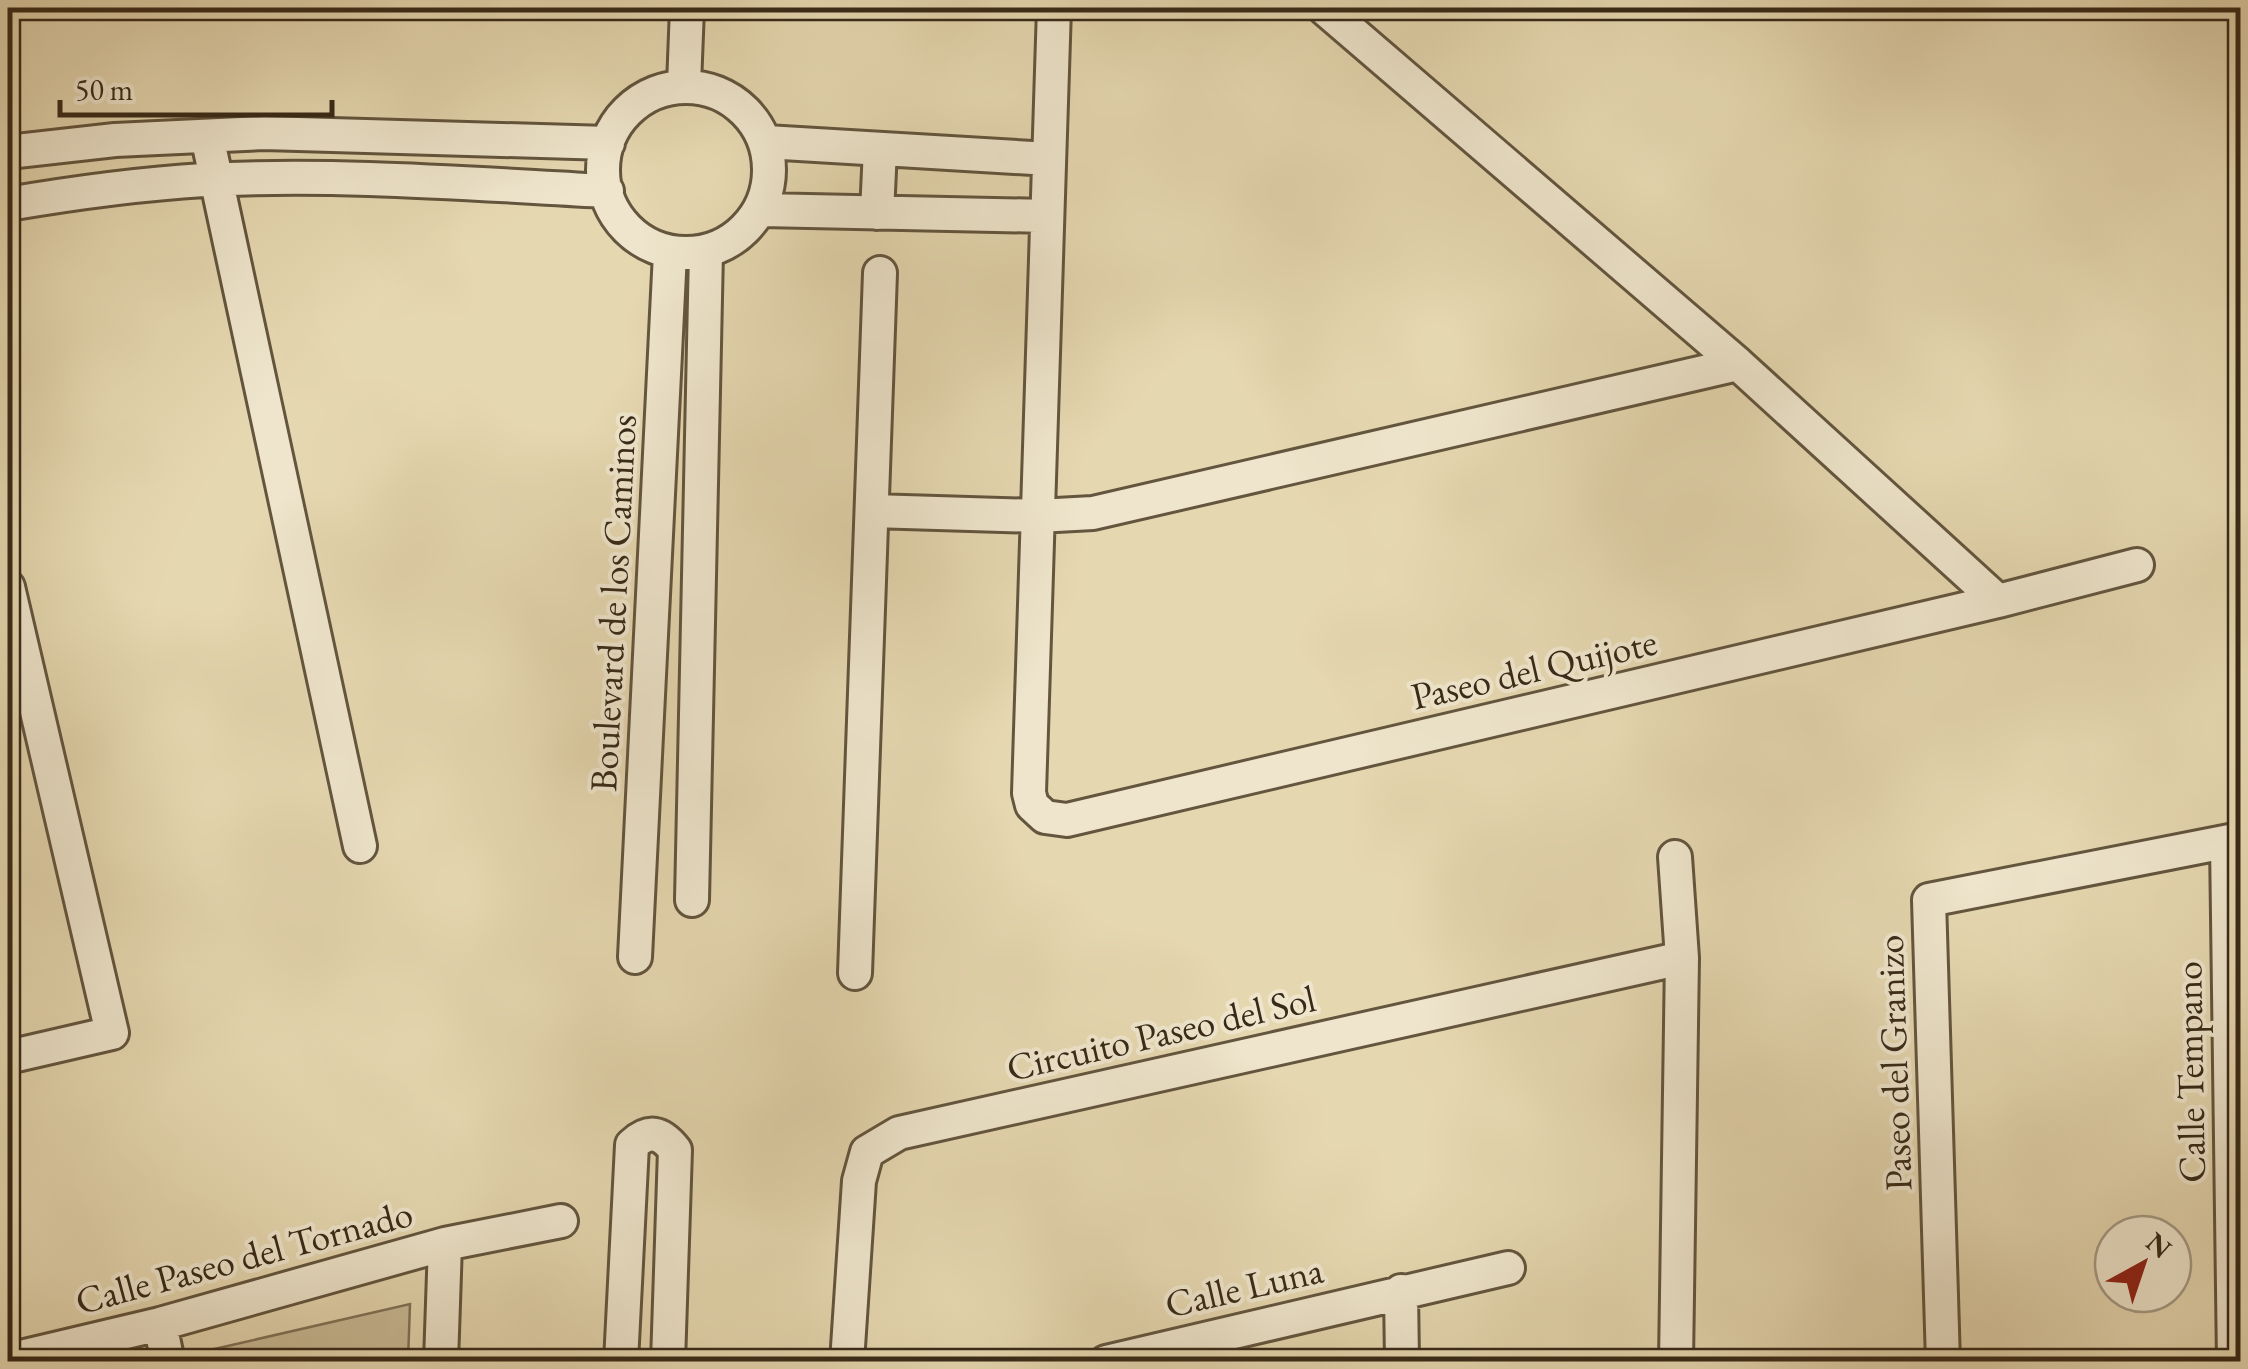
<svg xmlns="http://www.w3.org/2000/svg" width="2248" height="1369" font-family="'EB Garamond',serif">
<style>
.green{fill:#c8ba96;stroke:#807257;stroke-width:2.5}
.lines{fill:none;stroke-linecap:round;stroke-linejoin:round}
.minor-casing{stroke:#63553e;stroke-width:38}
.minor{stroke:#eee5cc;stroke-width:32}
.labels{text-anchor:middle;stroke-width:8;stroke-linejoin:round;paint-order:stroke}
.street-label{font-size:38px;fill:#382a18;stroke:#eee5cc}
</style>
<rect width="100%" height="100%" fill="#e5d7b0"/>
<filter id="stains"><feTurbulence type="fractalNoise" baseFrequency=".002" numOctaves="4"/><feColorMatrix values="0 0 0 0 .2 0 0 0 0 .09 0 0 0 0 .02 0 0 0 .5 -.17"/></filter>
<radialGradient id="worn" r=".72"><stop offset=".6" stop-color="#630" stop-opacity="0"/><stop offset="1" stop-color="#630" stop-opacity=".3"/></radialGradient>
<path class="green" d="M410 1304 408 1361H213L210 1350Z"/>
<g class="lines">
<defs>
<path id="minor" d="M1054 8 1029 793 1032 805 1045 817 1067 820 1998 601 2137 565
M1324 8 1738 364 1998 601
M684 85 687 8
M603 170a83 83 0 1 1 166 0a83 83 0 1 1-166 0Z
M207 136 360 846
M766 142 1049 159
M8 152 115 140 264 133 608 143
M8 204C73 193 138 184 204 180 338 173 473 184 607 191
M760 210 1047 216
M877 213 880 149
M872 511 1038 516 1093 513 1738 364
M8 587 112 1033 8 1057
M2227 842 2234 1362
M1675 857 1682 958
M692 900 706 252
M635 957 670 253
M855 973 880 273
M1401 1291 1402 1362
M160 1324 168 1362
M8 1360 160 1324 445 1244 561 1221
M441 1362 445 1244
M621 1362 632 1145C649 1129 661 1132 675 1150L668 1362
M847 1362 859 1181 867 1152 899 1133 1682 958 1676 1362
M1106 1362 1508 1268
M1943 1362 1929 900 2240 839"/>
</defs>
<use href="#minor" class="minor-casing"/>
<use href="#minor" class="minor"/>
</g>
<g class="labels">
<g class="street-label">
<text transform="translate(613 603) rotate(-87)" y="13">Boulevard de los Caminos</text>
<text transform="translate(1534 669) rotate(-13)" y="13">Paseo del Quijote</text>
<text transform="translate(1161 1033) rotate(-13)" y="13">Circuito Paseo del Sol</text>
<text transform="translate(1894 1063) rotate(-92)" y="13">Paseo del Granizo</text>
<text transform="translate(2190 1072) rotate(-91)" y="13">Calle Tempano</text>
<text transform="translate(244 1257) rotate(-15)" y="13">Calle Paseo del Tornado</text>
<text transform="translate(1244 1287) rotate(-13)" y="13">Calle Luna</text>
</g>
</g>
<rect width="2248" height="1369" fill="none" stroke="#e5d7b0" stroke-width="40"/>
<rect x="10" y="10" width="2228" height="1349" fill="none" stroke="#382a18" stroke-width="5"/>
<rect x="20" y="20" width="2208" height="1329" fill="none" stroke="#382a18" stroke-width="2.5"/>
<g transform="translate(2143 1264) rotate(40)"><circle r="48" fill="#eee5cc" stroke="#a59a84" stroke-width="2.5"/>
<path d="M0-8L18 38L0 25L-18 38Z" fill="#8f2418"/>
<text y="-15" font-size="28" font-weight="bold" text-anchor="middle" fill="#382a18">N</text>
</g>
<path d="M60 100v15h272v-15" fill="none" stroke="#382a18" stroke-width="5"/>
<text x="75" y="100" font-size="30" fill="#382a18" stroke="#eee5cc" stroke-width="8" paint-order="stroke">50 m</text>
<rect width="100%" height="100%" filter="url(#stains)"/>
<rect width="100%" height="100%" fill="url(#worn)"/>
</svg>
